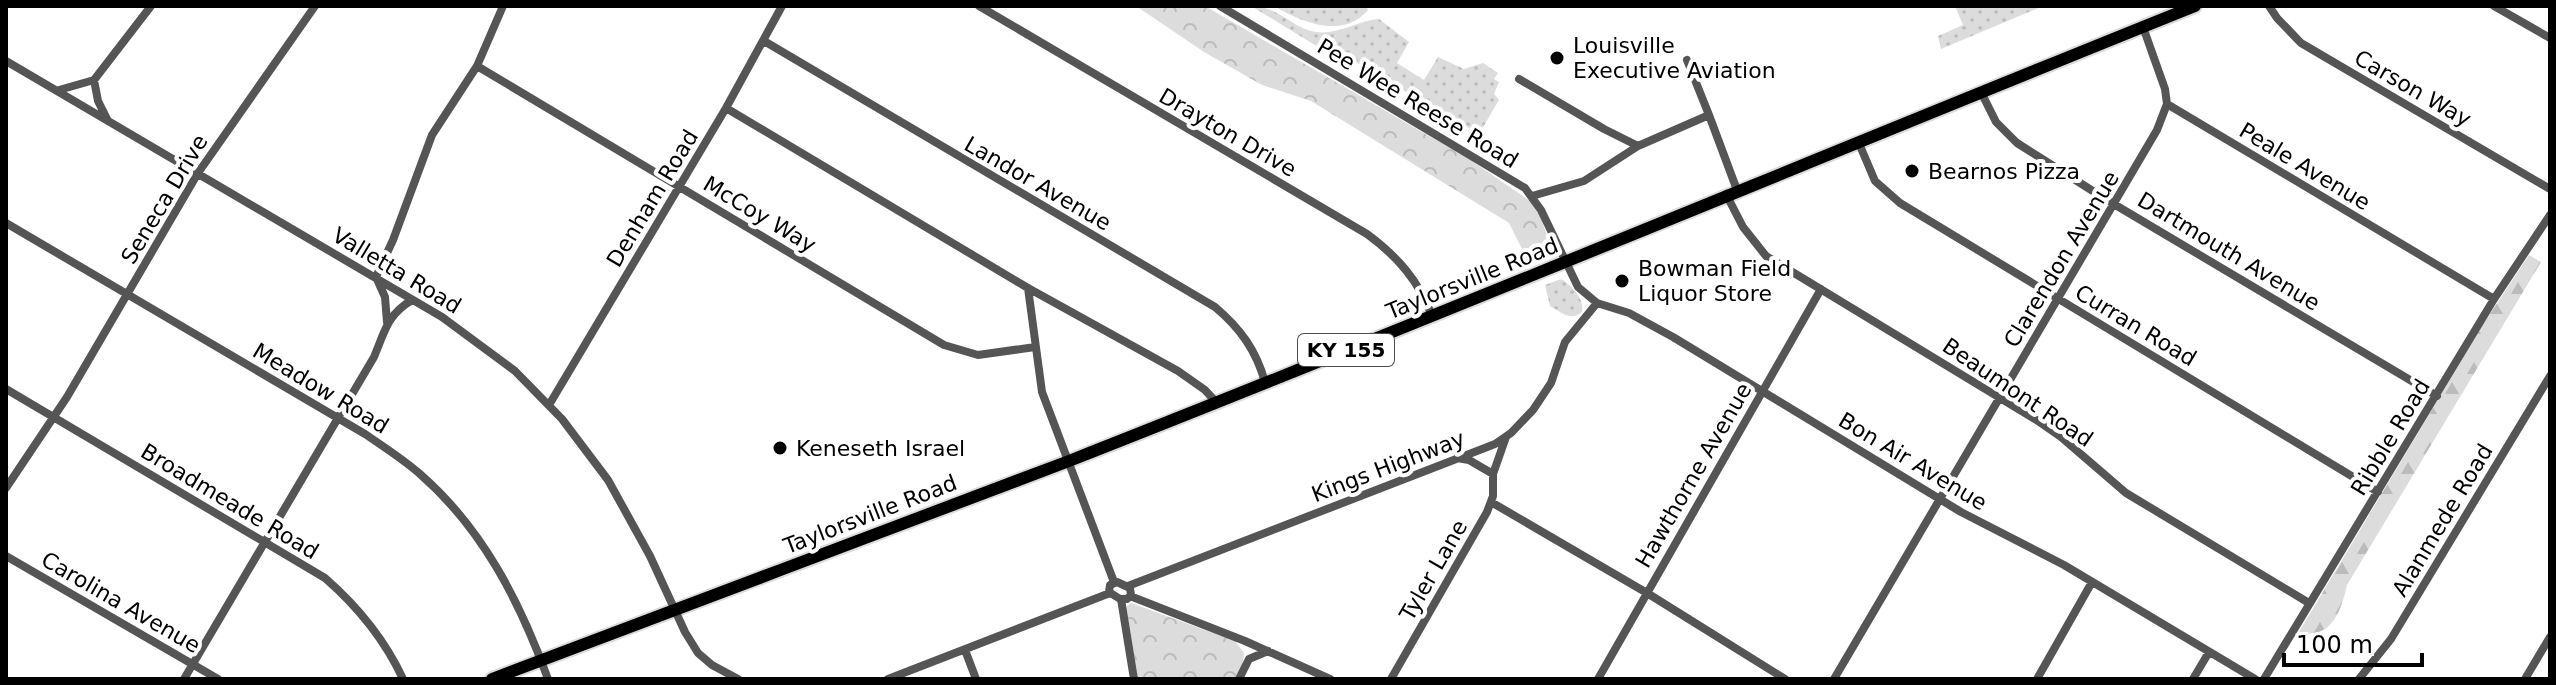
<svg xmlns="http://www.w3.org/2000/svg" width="2556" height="685" font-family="'DejaVu Sans',sans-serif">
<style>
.grass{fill:url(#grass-dots)}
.forest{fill:url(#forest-firs)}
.park{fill:url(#park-crowns)}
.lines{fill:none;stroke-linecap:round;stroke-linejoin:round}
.primary-casing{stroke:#dbdbdb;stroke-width:16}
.minor{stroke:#555;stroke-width:8}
.primary{stroke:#000;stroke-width:12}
.poi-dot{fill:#000;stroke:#fff;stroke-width:3}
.labels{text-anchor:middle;stroke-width:8;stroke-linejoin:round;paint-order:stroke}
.shield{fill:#fff;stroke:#4c4c4c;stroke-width:2}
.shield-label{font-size:20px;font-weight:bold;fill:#000}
.poi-label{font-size:22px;fill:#000;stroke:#fff;text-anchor:start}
.street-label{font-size:22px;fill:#000;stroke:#fff}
</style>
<defs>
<pattern id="grass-dots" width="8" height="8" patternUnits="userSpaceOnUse" patternTransform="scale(2)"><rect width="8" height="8" fill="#dcdcdc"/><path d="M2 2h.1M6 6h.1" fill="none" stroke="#bbb" stroke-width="1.8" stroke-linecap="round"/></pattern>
<pattern id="forest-firs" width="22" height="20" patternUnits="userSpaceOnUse" patternTransform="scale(2)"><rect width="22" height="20" fill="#dcdcdc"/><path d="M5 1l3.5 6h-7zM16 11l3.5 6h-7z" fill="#bbb"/></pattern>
<pattern id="park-crowns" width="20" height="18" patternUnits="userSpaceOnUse" patternTransform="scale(2)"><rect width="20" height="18" fill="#dcdcdc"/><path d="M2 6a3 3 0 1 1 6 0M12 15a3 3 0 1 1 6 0" fill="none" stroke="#bbb"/></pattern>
</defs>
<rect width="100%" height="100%" fill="#fff"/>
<path class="grass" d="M1251 6C1279 6 1291 28 1316 32 1338 35 1357 21 1379 19L1409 42 1397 63 1424 80 1438 57 1464 69 1483 63 1498 73 1494 79 1499 82 1494 94 1499 100 1479 134 1345 56 1341 61Z
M1274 6H1366L1368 10C1343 40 1301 22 1274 6Z
M1955 6H2043L1941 49 1938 36 1963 25Z
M1561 279C1571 285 1585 299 1582 312 1571 322 1561 312 1550 306L1545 285Z"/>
<path class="forest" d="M2529 255 2541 262 2347 585C2341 612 2331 640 2299 632L2482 326Z"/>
<path class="park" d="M1136 6H1205L1472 161 1536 205 1552 249 1529 263 1509 223 1311 101 1262 85 1204 52Z
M1131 603 1235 641 1244 653 1242 666 1234 679H1138L1127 611V606Z"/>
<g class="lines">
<defs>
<path id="primary" d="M492 679C684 605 877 535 1069 461 1446 313 1819 157 2195 6"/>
</defs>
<use href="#primary" class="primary-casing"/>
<path class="minor" d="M979 6 1367 234C1397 256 1419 281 1432 316
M1220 6 1525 188 1541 210 1578 287 1597 303 1629 313 1673 337 1961 512 2064 565 2255 679
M2269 6 2277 18 2301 43 2550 189
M2494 6 2550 38
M764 41 1215 307C1240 328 1256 350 1265 382
M6 61 442 317 515 371 562 419 608 480 650 556 685 632 698 653 712 665 738 679
M477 66 944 345 978 355 1035 347
M1519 79 1604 129 1638 146
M94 80 98 101 108 121
M59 90 94 80 151 6
M1981 92 1996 122 2017 143 2107 200 2437 396
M2167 104 2494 299
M726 108 1028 288 1178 371 1205 390 1216 402
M1709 115 1737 190
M1858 141 1875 181 1900 203 2378 492
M1726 194 1743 227 1766 256 2038 421 2061 437 2126 493 2309 603
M1532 196 1584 181 1638 146 1709 115 1687 60
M6 223 365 434C384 447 403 459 420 474 483 529 520 602 548 679
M1028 288 1042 392 1114 582
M387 322 385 297 376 277 393 240 432 135 477 66 503 6
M6 389 325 578C357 606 385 640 403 679
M549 405 726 108 782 6
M1457 458 1469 460 1493 474
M6 488 67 397 198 173 315 6
M1491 502 1647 593 1785 679
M6 556 218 679
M1117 582 1130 588 1131 595 1127 599H1120L1109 592 1110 585Z
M1128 586 1495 444 1511 433 1533 410 1551 383 1565 342 1597 303
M1130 596 1245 641 1330 679
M1121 599 1134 679
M965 650 976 679
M184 679 374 357C385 331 387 315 412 300
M888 679 1110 593
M1239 679 1249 659 1268 651
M1391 679 1487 512 1493 496V474L1506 437
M1598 679 1821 289
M1834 679 2157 130 2167 104 2165 89 2143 27
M2037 679 2092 582
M2193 679 2209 652
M2264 679 2494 299 2550 215
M2359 679 2391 639 2550 376
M2525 679 2550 637"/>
<use href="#primary" class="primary"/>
</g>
<g class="poi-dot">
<circle cx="1557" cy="58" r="8"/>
<circle cx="1912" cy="171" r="8"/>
<circle cx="1622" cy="281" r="8"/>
<circle cx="780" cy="448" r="8"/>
</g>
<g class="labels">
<rect class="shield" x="1298" y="334" width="96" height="32" rx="6"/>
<g class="shield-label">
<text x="1346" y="357">KY 155</text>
</g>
<g class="poi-label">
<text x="1573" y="53">Louisville<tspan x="1573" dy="25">Executive Aviation</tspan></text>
<text x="1928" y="179">Bearnos Pizza</text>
<text x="1638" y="276">Bowman Field<tspan x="1638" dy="25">Liquor Store</tspan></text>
<text x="796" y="456">Keneseth Israel</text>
</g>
<g class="street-label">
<text transform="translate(2413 88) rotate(30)" y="8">Carson Way</text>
<text transform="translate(1418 103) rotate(31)" y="8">Pee Wee Reese Road</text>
<text transform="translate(1228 132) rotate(30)" y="8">Drayton Drive</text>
<text transform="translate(2305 166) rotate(31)" y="8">Peale Avenue</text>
<text transform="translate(1038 183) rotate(30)" y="8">Landor Avenue</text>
<text transform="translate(652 198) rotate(-59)" y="8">Denham Road</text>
<text transform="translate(164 199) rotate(-59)" y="8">Seneca Drive</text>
<text transform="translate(760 214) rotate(31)" y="8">McCoy Way</text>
<text transform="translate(2229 251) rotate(31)" y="8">Dartmouth Avenue</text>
<text transform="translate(2061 259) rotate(-59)" y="8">Clarendon Avenue</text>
<text transform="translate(397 270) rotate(31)" y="8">Valletta Road</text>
<text transform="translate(1472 278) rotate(-22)" y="8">Taylorsville Road</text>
<text transform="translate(2136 325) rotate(31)" y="8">Curran Road</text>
<text transform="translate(321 388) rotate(31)" y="8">Meadow Road</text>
<text transform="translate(2018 392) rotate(34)" y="8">Beaumont Road</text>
<text transform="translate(2390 437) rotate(-59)" y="8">Ribble Road</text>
<text transform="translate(1913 461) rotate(31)" y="8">Bon Air Avenue</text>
<text transform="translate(1388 466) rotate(-21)" y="8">Kings Highway</text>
<text transform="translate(1693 475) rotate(-60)" y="8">Hawthorne Avenue</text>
<text transform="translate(230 501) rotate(31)" y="8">Broadmeade Road</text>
<text transform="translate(870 514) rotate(-21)" y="8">Taylorsville Road</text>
<text transform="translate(2442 520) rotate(-59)" y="8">Alanmede Road</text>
<text transform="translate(1433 570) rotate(-60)" y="8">Tyler Lane</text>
<text transform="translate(121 602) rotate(30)" y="8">Carolina Avenue</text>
</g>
</g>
<rect width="2556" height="685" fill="none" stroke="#000000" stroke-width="16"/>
<path d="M2284 653v12h138v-12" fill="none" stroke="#000000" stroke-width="4"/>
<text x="2296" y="653" font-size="24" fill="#000000" stroke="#ffffff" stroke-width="6" paint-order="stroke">100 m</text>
</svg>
